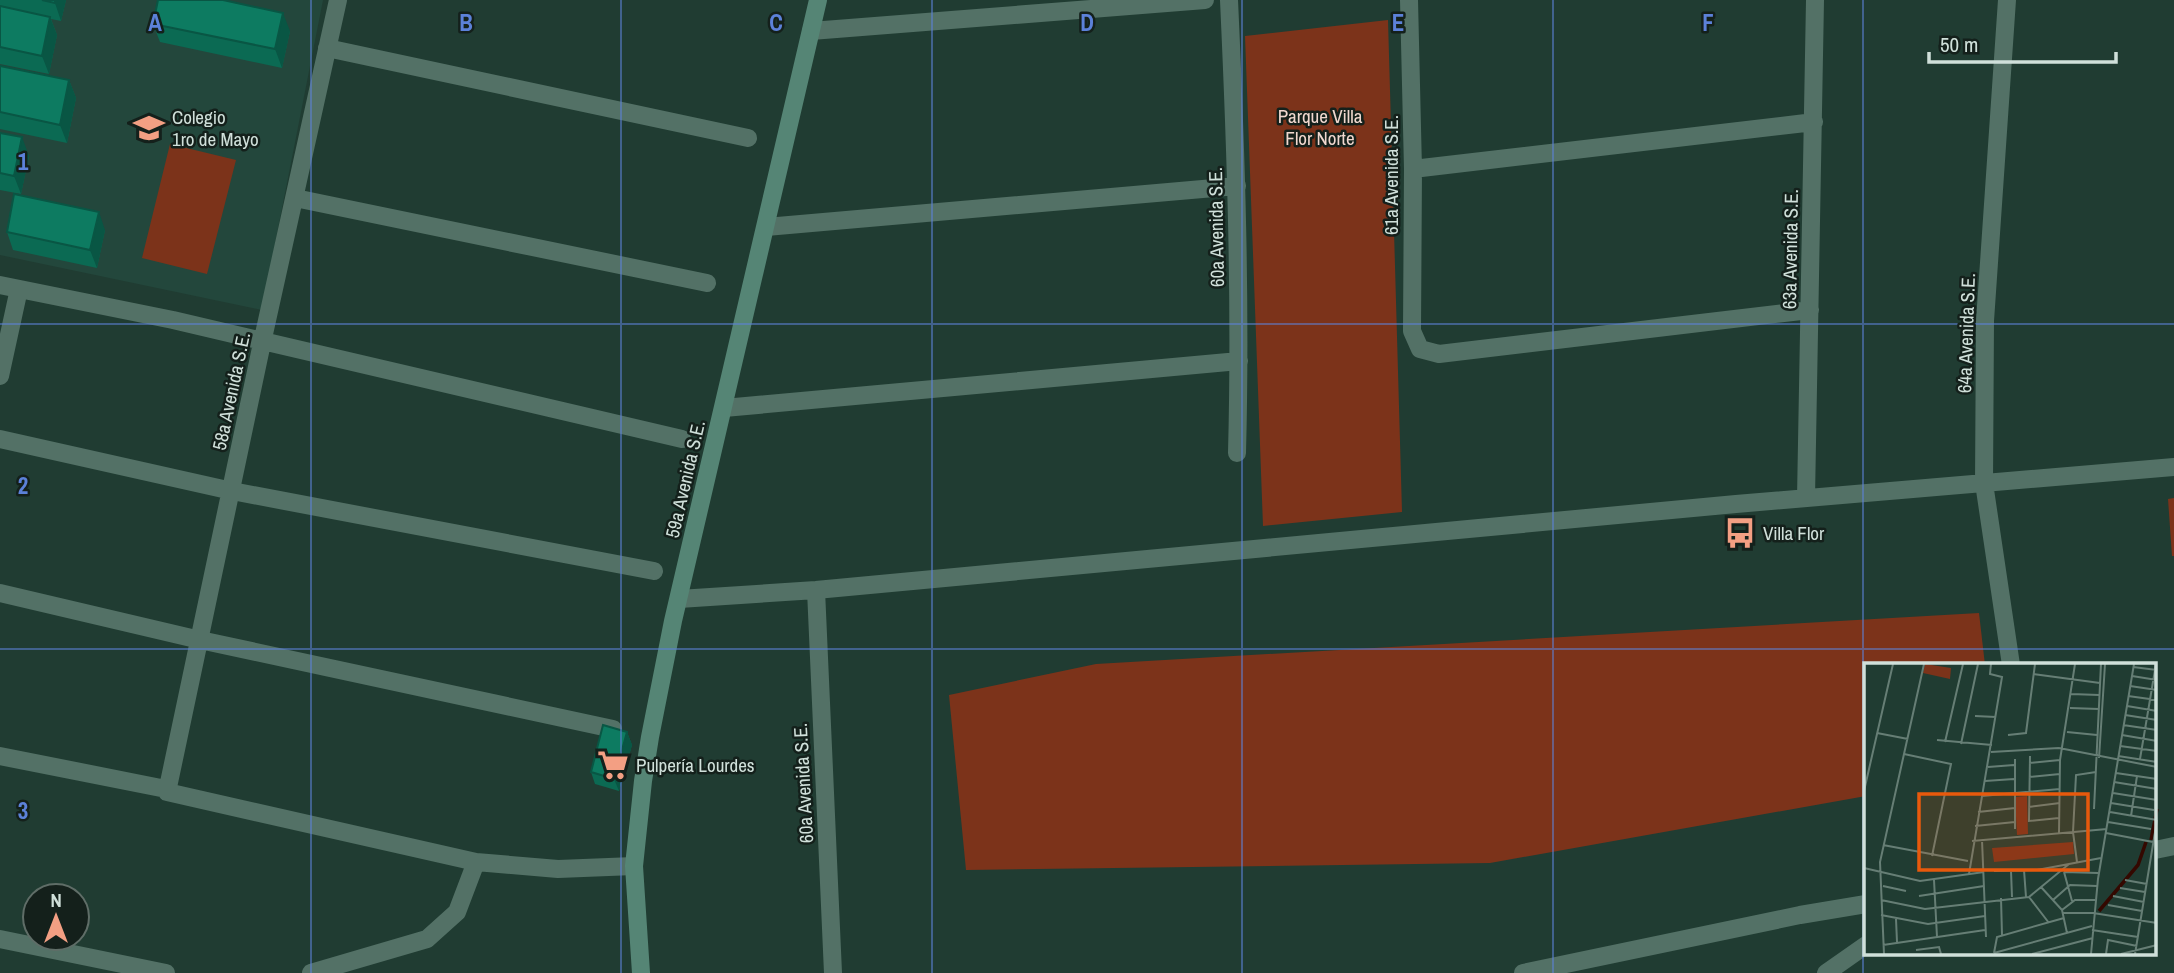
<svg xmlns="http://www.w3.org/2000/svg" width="2174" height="973" font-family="'Archivo Narrow',sans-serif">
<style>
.built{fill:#23473c}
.green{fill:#7c331a}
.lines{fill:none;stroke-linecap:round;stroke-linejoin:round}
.street{stroke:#537166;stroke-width:18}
.secondary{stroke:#558575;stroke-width:18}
.wall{fill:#0b6a53}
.shaded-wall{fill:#095644}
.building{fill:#0d7b61;stroke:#095644;stroke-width:2}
.grid{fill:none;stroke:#5c81d9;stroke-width:2;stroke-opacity:0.55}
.labels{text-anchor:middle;stroke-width:5;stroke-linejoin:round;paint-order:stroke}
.park-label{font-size:19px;fill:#f1d8cf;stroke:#14201b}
.poi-label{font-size:19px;fill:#d0e0da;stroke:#14201b;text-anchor:start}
.street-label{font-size:19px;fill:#d0e0da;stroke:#14201b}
.inset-river{fill:none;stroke:#340800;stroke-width:3.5}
.inset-road{fill:none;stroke:#667e75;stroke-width:2}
.view{fill:#e8590c;fill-opacity:0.15;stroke:#e8590c;stroke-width:3.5}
.inset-edge{fill:none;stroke:#d0e0da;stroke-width:3.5}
.grid-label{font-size:23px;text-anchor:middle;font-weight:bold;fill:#5c81d9;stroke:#14201b;stroke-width:5;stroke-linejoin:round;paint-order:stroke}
</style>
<rect width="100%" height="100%" fill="#203c32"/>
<path class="built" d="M0 0H323L262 310 0 255Z"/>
<path class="green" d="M1388 20 1402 512 1263 526 1245 36Z
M170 144 236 160 207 274 142 258Z
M2174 498V556H2172L2168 499Z
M1979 613 1985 665H1866V796L1490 863 966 870 949 695 1096 664Z"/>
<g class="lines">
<path class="street" d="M1229 0C1236 151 1241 302 1237 453
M1409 0 1413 169 1412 331 1420 349 1439 354 1810 310
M2007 0 1985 321 1984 483 2011 665
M811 31 1205 0
M327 48 748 138
M1413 169 1814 122
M295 198 707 283
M766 227 1237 186
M0 285 173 320 682 439
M0 376 19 289
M724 408 1239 361
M0 439 232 491 654 571
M1806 498 1815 0
M816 590 833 973
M0 593 200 640 613 729
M679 599 816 590 1736 504 2174 467
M0 756 166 789 167 792 476 862 558 869 634 866
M167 792 262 343 338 0
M2155 850 2174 846
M0 939 166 973
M311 973 427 939 457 912 476 862
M1523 973 1800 915 1866 904
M1826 973 1866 945"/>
<path class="secondary" d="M641 973 634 866 643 781 650 737 673 621 818 0"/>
</g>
<path class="wall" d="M0 0H66L61 21 51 19 57 35 49 74 0 64Z
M153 24 290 31 282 68 160 42Z
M0 66 69 80 76 98 67 143 0 129Z
M0 133 29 156 21 194 0 190Z
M105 230 97 268 13 250 7 232Z
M627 732 632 745 619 791 595 784 591 772Z"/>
<path class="shaded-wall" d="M55 0H66L61 21 55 3Z
M283 13 290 31 282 68 275 49Z
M50 17 57 35 49 74 42 56Z
M69 80 76 98 67 143 60 125Z
M22 137 29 156 21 194 14 176Z
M99 212 105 230 97 268 90 250Z
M627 732 632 745 619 791 614 779Z"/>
<path class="building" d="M42 0H55V3Z
M158 0H223L283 13 275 49 153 24Z
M0 6 50 17 42 56 0 47Z
M0 66 69 80 60 125 0 112Z
M0 133 22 137 14 176 0 173Z
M14 194 99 212 90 250 7 232Z
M603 725 627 732 614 779 591 772Z"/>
<path class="grid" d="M311 0V973M621 0V973M932 0V973M1242 0V973M1553 0V973M1863 0V973M0 324H2174M0 649H2174"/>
<defs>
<symbol id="school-bare" viewBox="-9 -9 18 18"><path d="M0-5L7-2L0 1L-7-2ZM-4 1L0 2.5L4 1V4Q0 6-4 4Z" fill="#f39f83" stroke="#14201b" stroke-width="2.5" paint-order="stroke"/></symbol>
<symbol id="bus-bare" viewBox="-9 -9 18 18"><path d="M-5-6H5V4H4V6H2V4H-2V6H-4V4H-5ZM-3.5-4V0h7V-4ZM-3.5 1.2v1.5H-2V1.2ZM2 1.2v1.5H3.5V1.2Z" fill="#f39f83" stroke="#14201b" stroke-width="2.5" paint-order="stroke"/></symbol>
<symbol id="supermarket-bare" viewBox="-9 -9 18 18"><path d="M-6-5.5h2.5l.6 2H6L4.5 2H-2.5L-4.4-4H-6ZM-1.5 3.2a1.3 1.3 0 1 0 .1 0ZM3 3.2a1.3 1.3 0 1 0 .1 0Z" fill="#f39f83" stroke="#14201b" stroke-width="2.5" paint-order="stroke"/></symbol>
</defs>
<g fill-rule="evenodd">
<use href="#school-bare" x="127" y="106" width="44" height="44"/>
<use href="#bus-bare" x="1718" y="511" width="44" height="44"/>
<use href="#supermarket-bare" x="591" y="743" width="44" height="44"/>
</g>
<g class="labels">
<g class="park-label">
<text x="1320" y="123">Parque Villa<tspan x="1320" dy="22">Flor Norte</tspan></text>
</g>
<g class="poi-label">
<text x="172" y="124">Colegio<tspan x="172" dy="22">1ro de Mayo</tspan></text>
<text x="1763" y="540">Villa Flor</text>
<text x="636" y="772">Pulpería Lourdes</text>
</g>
<g class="street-label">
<text transform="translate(1391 175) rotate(-90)" y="7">61a Avenida S.E.</text>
<text transform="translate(1216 227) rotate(-91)" y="7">60a Avenida S.E.</text>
<text transform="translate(1790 249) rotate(-89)" y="7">63a Avenida S.E.</text>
<text transform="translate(1966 333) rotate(-88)" y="7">64a Avenida S.E.</text>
<text transform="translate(231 391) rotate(-78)" y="7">58a Avenida S.E.</text>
<text transform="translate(685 479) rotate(-77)" y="7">59a Avenida S.E.</text>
<text transform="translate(803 783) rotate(-93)" y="7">60a Avenida S.E.</text>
</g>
</g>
<g transform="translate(1864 663)">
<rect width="292" height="292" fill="#203c32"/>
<path d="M61 1 87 5 86 16 59 10ZM163 133 164 171 153 172 151 134ZM209 179 210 191 130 199 128 185Z" fill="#7c331a"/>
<path class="inset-river" d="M287 177 293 146M235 248 274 202 282 179"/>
<path class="inset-road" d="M269 4 293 7M169 11 236 20M268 13 293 17M266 23 293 27M207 31 235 32M264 33 293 37M263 43 293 48M206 45 235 46M261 52 293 57M111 53 132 54M259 62 293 67M203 69 233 72M13 70 44 76M144 72 162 70 171 1M258 72 293 78M73 77 128 82M81 79 99 1M97 81 114 1M256 83 293 88M195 85 293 104M127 89 195 85M40 91 87 101 68 193M166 93 165 158 195 155M254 93 293 99M235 95 241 1M276 96 292 1M165 100 196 97M124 104 150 102M252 110 293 116M165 114 196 111M121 118 150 116M250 119 293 126M0 128 29 1M249 130 293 137M118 133 196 126M247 140 290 147M165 144 196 140M230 146 237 1M114 149 151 145M246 149 293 157M267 153 273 113M244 159 287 166M111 163 151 159M151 166V96M195 170 196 97 211 1M242 170 289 179M118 177 122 274M108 178 243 166M19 182 104 198M213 199 209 169 212 112 232 109M0 205 56 218 120 209M160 207 162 234M130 208 173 207 237 195M147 208 148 234M200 209 234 210M200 209 208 238M105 211 138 14 126 11 127 1M70 217 73 274M261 217 283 221M19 223 42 228M177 224 198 247 203 270M256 225 281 229M55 233 120 223M249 233 280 239M165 234 205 201M165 234 185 260M137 235 138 272M17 237 61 246 165 234M189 237 206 222 233 223M244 242 278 248M198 247 211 237H231M199 250H229L293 260M17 252 64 261 121 253M32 256 33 279M228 267 274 274M19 282 121 267M52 287 75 284 77 291M130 290 228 263M130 290 133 274 200 255M20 291 16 199 60 1M168 291 229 275M227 291 234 216 270 1M242 291 244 277 273 283M257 291 293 282M271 291 293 157"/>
<path class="view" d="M55 131H224V207H55Z"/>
<rect width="292" height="292" class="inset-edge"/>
</g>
<g class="grid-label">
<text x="155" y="31">A</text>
<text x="466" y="31">B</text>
<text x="776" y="31">C</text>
<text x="1087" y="31">D</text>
<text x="1398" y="31">E</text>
<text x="1708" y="31">F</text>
<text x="23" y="170">1</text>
<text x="23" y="494">2</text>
<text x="23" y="819">3</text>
</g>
<g transform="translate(56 917)"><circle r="33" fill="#14201b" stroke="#5f6d67" stroke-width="2"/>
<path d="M0-5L12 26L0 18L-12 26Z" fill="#f39f83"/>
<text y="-10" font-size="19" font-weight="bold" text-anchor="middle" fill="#d0e0da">N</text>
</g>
<path d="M1929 52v10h187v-10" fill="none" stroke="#d0e0da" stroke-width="3.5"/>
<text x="1940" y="52" font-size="21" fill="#d0e0da" stroke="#14201b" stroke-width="5" paint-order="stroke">50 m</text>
</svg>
